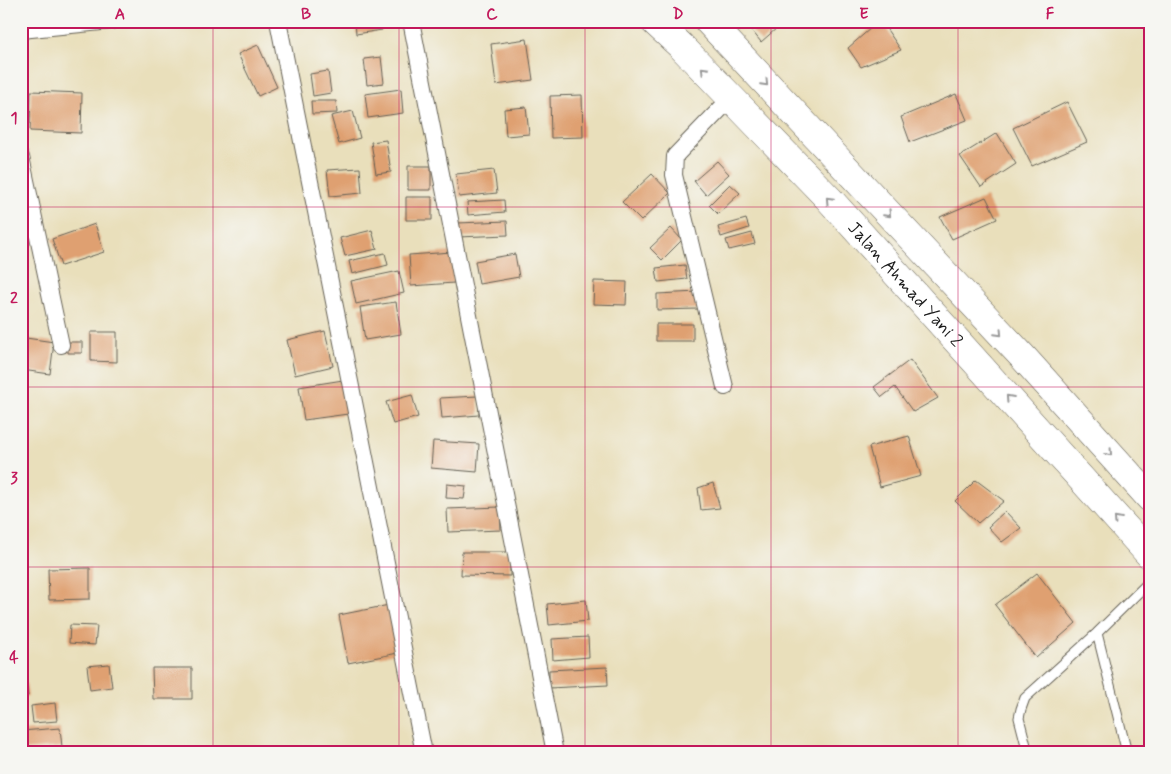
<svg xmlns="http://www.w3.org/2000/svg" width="1171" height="774" font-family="Mynerve,sans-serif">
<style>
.building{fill:#dfa071}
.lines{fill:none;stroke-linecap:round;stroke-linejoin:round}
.lane-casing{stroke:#646054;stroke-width:11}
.street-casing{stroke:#646054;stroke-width:18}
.highway-casing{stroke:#646054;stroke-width:29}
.lane{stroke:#fff;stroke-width:9}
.street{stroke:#fff;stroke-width:16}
.highway{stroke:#fff;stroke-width:28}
.oneway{stroke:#999}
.grid{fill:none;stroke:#c2185b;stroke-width:1;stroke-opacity:0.55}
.labels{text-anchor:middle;stroke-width:4.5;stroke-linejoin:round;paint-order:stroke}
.street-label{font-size:18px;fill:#1c1c1c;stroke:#f6f6f2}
.neatline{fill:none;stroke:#c2185b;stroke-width:2}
.grid-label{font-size:16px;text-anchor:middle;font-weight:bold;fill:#c2185b}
</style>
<rect width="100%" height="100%" fill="#f6f6f2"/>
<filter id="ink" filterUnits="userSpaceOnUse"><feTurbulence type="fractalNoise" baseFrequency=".02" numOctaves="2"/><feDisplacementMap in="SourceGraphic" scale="10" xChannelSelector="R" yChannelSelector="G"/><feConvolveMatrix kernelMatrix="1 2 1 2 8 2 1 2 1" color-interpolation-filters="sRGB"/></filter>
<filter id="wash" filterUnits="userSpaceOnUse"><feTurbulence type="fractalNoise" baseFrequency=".0096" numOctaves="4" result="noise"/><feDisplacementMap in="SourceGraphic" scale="20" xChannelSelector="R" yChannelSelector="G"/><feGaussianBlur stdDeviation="1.12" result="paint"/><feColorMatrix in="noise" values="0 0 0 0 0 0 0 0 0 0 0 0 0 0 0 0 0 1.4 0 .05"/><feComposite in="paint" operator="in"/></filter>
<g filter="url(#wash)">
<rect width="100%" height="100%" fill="#e9dfbb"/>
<g id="blocks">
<path class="building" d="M355 21H381L382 30 356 34Z
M744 21H785L761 42Z
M879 21H881L901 50 861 67 848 48Z
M527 39 533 80 496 85 491 44Z
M258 45 277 87 258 96 238 54Z
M381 57 384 83 367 85 364 59Z
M328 71 331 93 313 96 310 74Z
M401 89 403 113 368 118 365 94Z
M31 91 82 93 81 133 30 131Z
M956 94 967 120 910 142 901 117Z
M582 95 583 137 551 138 550 96Z
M311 101H336L337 113 312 114Z
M1067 102 1087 142 1032 166 1013 128Z
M526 107 529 134 506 136 504 109Z
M353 111 360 138 339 144 331 116Z
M997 133 1016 164 981 187 960 156Z
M386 140 391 172 376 174 371 142Z
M717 161 729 174 706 195 694 181Z
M408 166H431V190H408Z
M360 168 362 193 330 196 327 170Z
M494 170 497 193 459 197 456 174Z
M652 174 670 193 641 221 622 202Z
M730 184 740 193 718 214 709 205Z
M406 197H432V220H406Z
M986 197 997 219 952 239 940 217Z
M504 200 505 212 468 215 467 202Z
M746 219 749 228 721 237 718 227Z
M507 221 508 235 458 237V223Z
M95 224 104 252 61 266 52 239Z
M671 228 682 240 662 260 650 248Z
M372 230 377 249 345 256 340 238Z
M752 233 755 244 729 250 726 240Z
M452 252 454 283 411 286 409 255Z
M385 253 388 265 352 274 349 261Z
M515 254 519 277 479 284 475 261Z
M685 265 687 279 658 282 656 268Z
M399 271 404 293 356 304 351 281Z
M594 281 627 282 626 305 593 304Z
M698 292V309L657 310V294Z
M396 302 401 334 365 340 360 307Z
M656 324H693V341H656Z
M325 331 333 366 295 375 287 340Z
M91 332H117V362L91 361Z
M26 338 54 342 50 374 22 370Z
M68 342H82V353H68Z
M910 360 938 398 913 412 895 387 882 397 874 387Z
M343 380 348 414 304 420 299 387Z
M412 395 418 417 393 424 386 402Z
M478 396 479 415 442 418 440 398Z
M909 436 921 476 880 487 869 447Z
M433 441 479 444 477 472 431 468Z
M976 480 1004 501 978 523 955 501Z
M713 483 720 508 701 510 698 488Z
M447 484 466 486 464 499 446 498Z
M500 507 501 530 448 532 447 509Z
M1005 511 1021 528 1002 542 988 527Z
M462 552H510V576L461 575Z
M90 568V599L49 600 48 569Z
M1037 573 1076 623 1036 658 995 605Z
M586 600 588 621 549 625 547 604Z
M389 605 398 653 348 663 339 615Z
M70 625 97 626 95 645 69 643Z
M588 637 589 657 553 660 552 639Z
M21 643H22L26 667 21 668Z
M109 664 112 687 90 690 87 666Z
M607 667 608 685 549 688V670Z
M152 668H192V699H153Z
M25 676 28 696 21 697V677Z
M55 703 57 721 33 723 31 706Z
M60 728 62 747 21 750V731Z"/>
</g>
</g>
<g filter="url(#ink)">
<use href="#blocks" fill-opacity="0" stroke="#646054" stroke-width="1"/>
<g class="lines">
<defs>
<path id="lane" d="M1097 633 1127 753
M1028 753 1019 718 1021 709 1025 698 1097 633 1150 581"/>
<path id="street" d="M278 21 424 753
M411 21 555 753
M21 30 111 21
M21 157 61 345
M725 387 674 175 675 156 731 98"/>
<g id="highway">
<path id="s1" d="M654 21 681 46 829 199 1150 555"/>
<path d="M708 21 1022 356 1150 498"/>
</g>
</defs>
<use href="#lane" class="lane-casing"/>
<use href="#street" class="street-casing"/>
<use href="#highway" class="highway-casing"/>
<use href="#lane" class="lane"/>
<use href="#street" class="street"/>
<use href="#highway" class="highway"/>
</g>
<defs><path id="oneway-chevron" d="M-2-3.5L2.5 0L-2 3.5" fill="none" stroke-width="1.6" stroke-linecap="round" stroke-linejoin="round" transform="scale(1.25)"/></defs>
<g class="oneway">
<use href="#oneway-chevron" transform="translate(704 70) rotate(-134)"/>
<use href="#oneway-chevron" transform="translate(765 83) rotate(47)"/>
<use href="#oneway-chevron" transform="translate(829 200) rotate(-133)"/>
<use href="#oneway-chevron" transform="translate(888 214) rotate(47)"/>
<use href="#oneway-chevron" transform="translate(999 333) rotate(47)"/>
<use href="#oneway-chevron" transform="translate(1009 398) rotate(-132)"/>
<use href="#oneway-chevron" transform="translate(1109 453) rotate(48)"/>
<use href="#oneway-chevron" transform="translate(1117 519) rotate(-132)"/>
</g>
</g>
<path class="grid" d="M213 21V753M399 21V753M585 21V753M771 21V753M958 21V753M21 207H1150M21 387H1150M21 567H1150"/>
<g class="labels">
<g class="street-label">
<text dy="6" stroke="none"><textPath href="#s1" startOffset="364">Jalan Ahmad Yani 2</textPath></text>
</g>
</g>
<rect width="1171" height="774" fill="none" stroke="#f6f6f2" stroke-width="55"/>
<rect x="28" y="28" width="1116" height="718" class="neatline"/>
<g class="grid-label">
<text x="120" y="19">A</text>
<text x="306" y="19">B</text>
<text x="492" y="19">C</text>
<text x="678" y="19">D</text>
<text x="864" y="19">E</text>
<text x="1050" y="19">F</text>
<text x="14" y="123">1</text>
<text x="14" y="303">2</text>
<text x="14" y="483">3</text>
<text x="14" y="662">4</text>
</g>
</svg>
